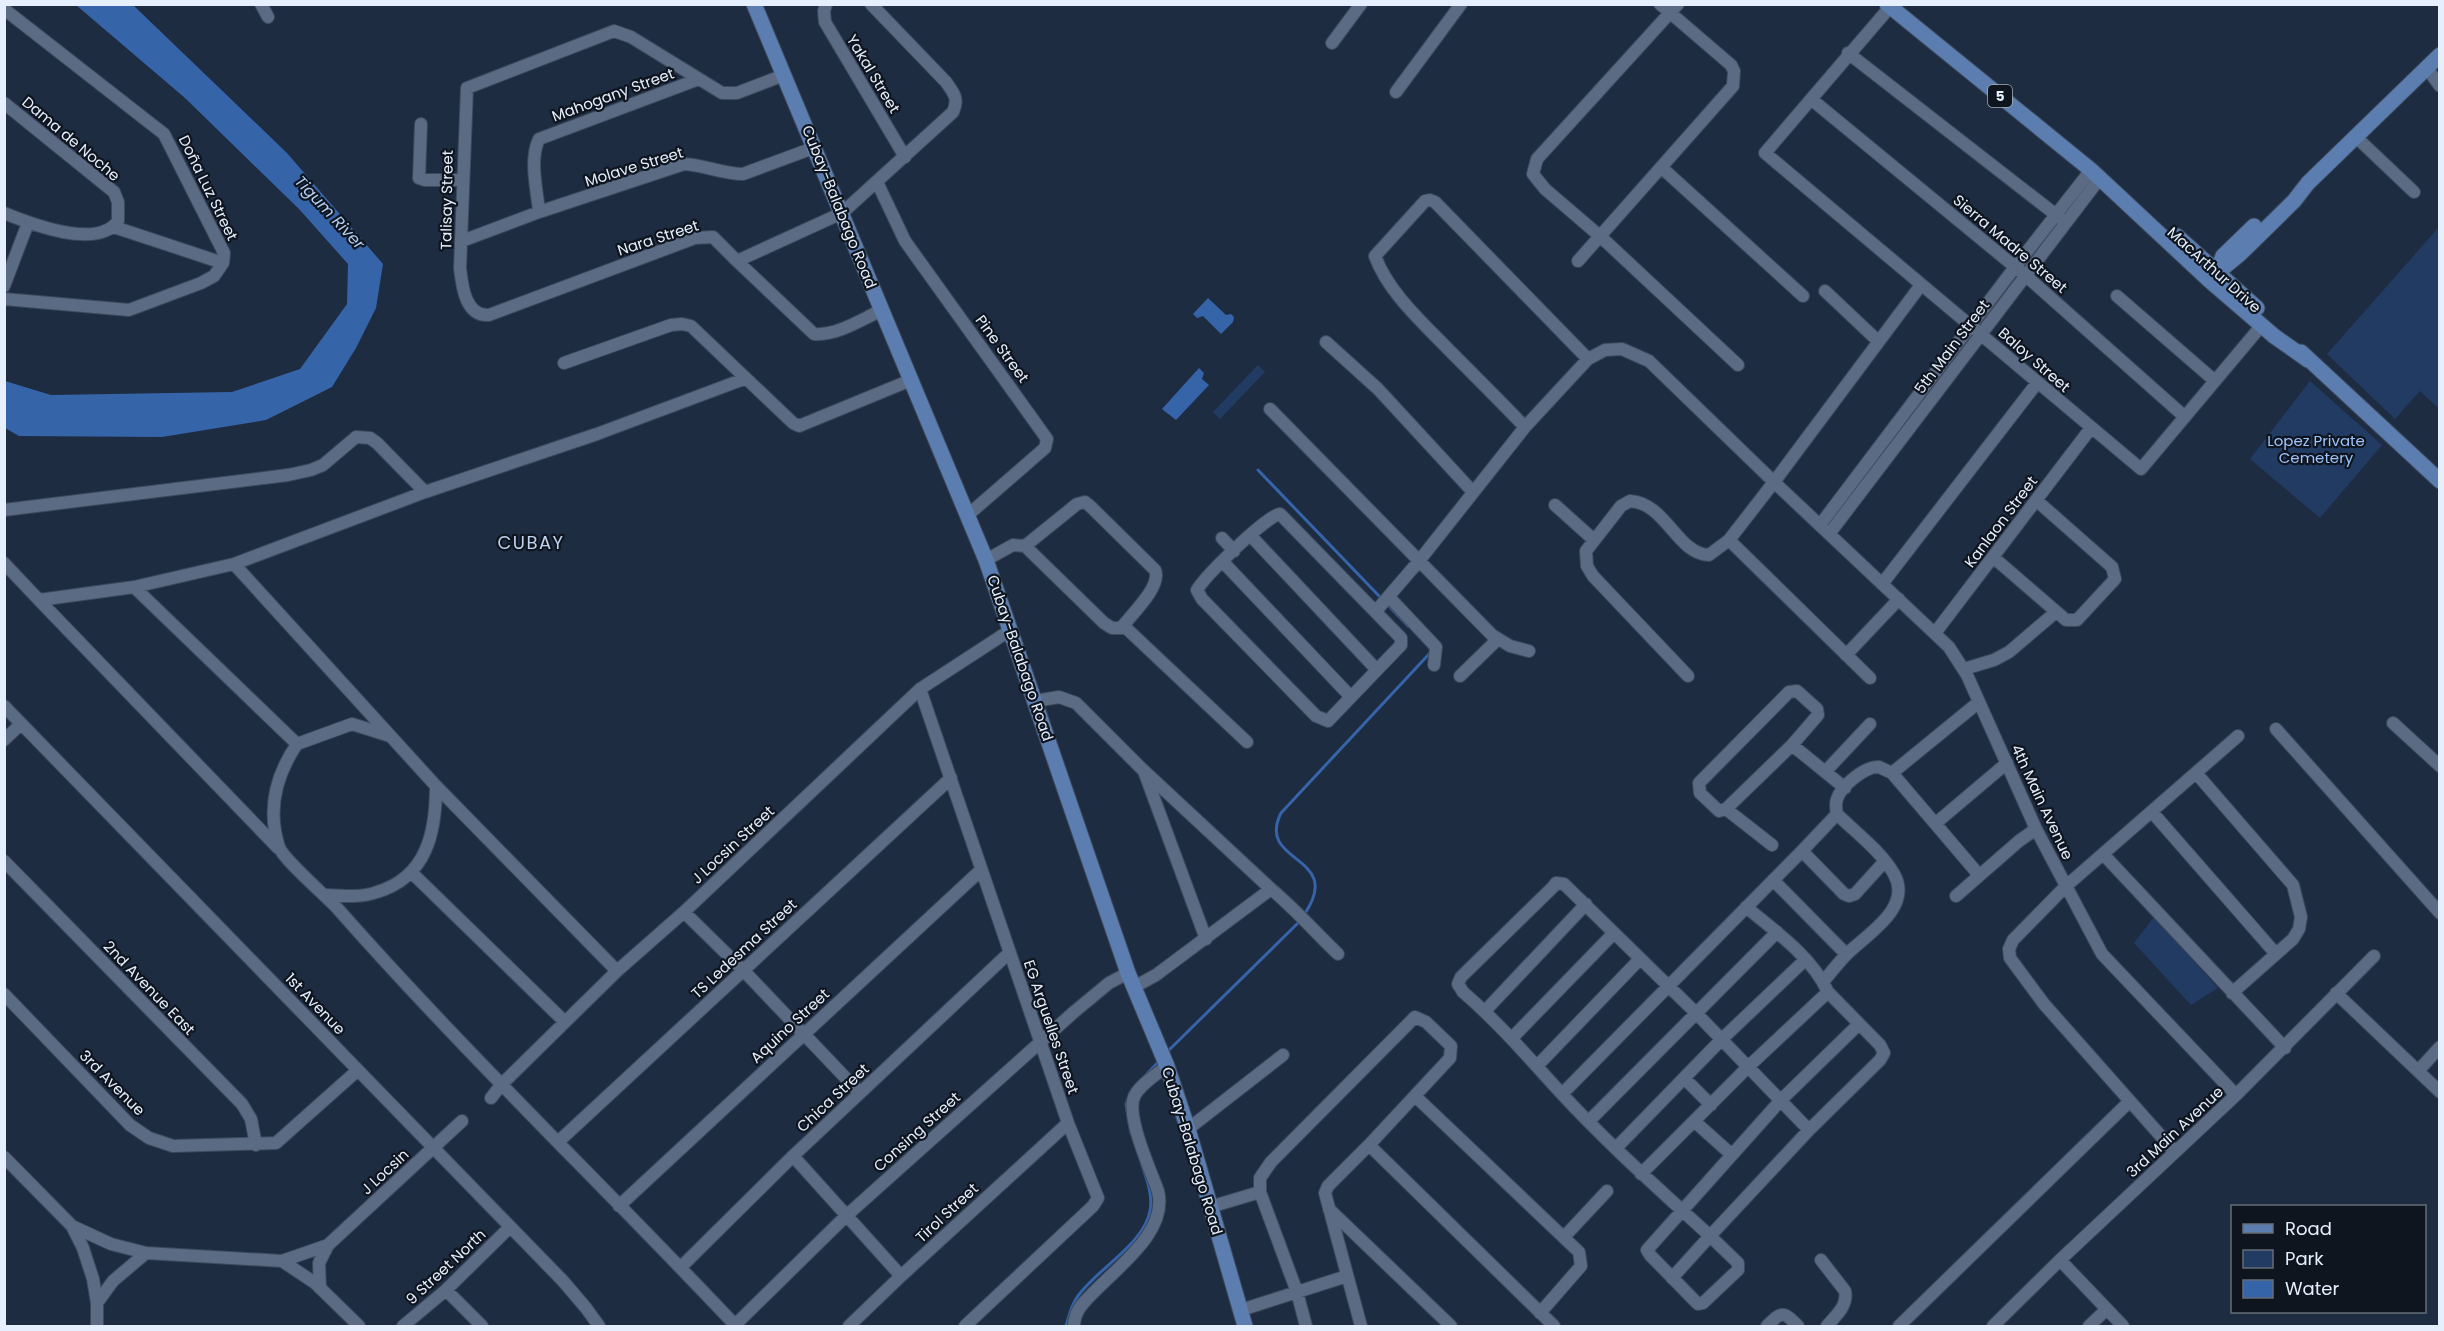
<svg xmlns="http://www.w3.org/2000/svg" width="2444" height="1331" font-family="Poppins,sans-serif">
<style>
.green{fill:#213b63}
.water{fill:#3664a9}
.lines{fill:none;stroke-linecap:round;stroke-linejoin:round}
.stream{stroke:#3664a9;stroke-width:3}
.minor-casing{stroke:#3c495b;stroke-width:14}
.major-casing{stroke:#3c495b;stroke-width:17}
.minor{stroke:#5b6b84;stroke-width:12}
.major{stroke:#5b7db0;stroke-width:15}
.labels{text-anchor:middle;stroke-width:4.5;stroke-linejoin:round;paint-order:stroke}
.shield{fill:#0e151e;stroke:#a4aeba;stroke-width:1.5}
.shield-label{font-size:14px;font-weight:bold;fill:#e5effd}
.street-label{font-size:15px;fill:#e5effd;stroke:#0e151e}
.park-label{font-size:15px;fill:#9ec4fd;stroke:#0e151e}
.water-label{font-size:16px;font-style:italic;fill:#b4cef4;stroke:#0e151e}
.quarter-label{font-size:18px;letter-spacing:1.5px;fill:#c0d3ef;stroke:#0e151e}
</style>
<rect width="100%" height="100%" fill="#1e2c42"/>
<path class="green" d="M2439 227V409L2420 391 2395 419 2327 354Z
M1258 365 1265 372 1220 419 1213 412Z
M2310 381 2382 445 2320 518 2250 459Z
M2154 917 2218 988 2191 1005 2134 943Z"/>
<path class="water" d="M76 5H133L287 153 383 264 376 308 356 348 332 387 266 420 162 437 19 436 5 428V381L51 395 232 392 300 369 347 304 348 264 299 209 185 98Z
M1208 298 1226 315 1231 314 1234 317 1233 322 1221 334 1203 316 1197 318 1193 314Z
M1199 368 1204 373 1202 379 1209 385 1176 420 1162 409Z"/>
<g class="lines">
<path class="stream" d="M1258 470 1381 598
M1386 603 1408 626
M1304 915C1346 854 1255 865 1281 813L1430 653
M1166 1053 1300 921
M1132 1090 1160 1060
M1128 1099 1126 1104 1131 1133
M1066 1326C1069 1316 1071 1305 1078 1296 1096 1270 1145 1243 1150 1211 1153 1195 1147 1180 1142 1165"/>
<defs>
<path id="minor" d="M261 4 268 17
M826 4 824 11 825 22 905 157
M1678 4 1537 159 1533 174 1545 189 1601 237 1738 365
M1890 7 1765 153 2141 469 2262 325
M4 9 164 134 224 253 223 263 214 276 201 283 129 310 4 299
M1332 43 1361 4
M1848 53 2060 218
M2426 67 2440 86
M784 75 737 93H722L631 37 614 31 467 88 460 268C462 285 465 317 489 315L695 238 713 237 737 261 842 213 953 112C959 99 954 93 946 82L871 4
M1396 92 1461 4
M1811 99 2025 275 2185 417
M4 103 114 192 118 202V221C97 250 31 224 4 213
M421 124 419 178 425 180H462
M2356 137 2414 192
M1661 167 1803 296
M877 182 905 241 1047 439 1045 448 969 514
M1430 200 1435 202 1588 359 1525 427C1500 401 1474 375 1448 349 1422 322 1388 292 1375 256L1425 201Z
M539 212C537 189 529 160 539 139L699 79
M114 227 223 263
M462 241 539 212 684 164C705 165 723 174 743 174L816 147
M737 261 814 334C837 336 862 319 882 310
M1578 261 1733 86 1734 71 1731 65 1660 4
M1921 285 1774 482 1949 647 1967 675 2036 829 2102 954 2236 1095
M4 286 28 223
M1825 291 1878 341
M2117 296 2215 381
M1326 342 1378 389 1473 492
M1588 359 1605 350 1622 349 1649 361 1774 482 1729 540 1709 555C1677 554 1666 503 1630 501L1621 506 1586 551 1587 566 1593 576 1688 676
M564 363 671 325 682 324 691 326 793 423 799 426 911 380
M1270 409 1492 635 1510 646 1529 651
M1555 505 1594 540
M4 510 288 475 311 470 323 465 356 437 370 438 377 443 425 492
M1280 514 1401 638V645L1328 721 1316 716 1202 599 1197 590C1205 576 1266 516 1280 514Z
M1820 525 2015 267 2091 170
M1829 534 2100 178
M1250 535 1377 670
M1222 538 1234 551
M1729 540 1870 678
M1025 546 1077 504 1085 502 1090 506 1155 570C1162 586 1132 614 1122 627
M1993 557 2066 620H2077L2115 579 2112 567 2036 500
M986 560 1013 545 1025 546 1104 623 1112 628H1126L1247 742
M1223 562 1351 697
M4 563 39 600
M234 564 134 587 39 600 278 848
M1882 584 2037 383
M134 587 297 744
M1389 597 1436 647 1434 665
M1376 611 1419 561 1525 427
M1935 633 2091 428
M1846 655 1899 599
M1964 669 1994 660 2009 652 2056 612
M1460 676 1498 639
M920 689 1068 1123 1098 1198 1093 1206 965 1326
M1035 701 1059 697 1076 703 1143 770 1271 889 1156 975 1134 987
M4 706 563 1281 586 1308 599 1326
M2393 723 2440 766
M2276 729 2440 913
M390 736 352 724 297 744C276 775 267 810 279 847 283 859 326 896 338 909 465 1053 604 1186 736 1326
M4 740 21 724
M1792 745 1726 809 1719 811 1700 793 1699 783 1789 692 1797 691 1817 709 1818 715 1792 745 1845 788
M1825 772 1870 724
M1892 773 1979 702
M2196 773 2293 885 2301 917 2299 929 2293 939 2232 993
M1145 774 1206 939
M1726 809 1772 845
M2152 812 2276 954
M1936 823 2007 763
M1802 851 1844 894 1849 896 1855 894 1885 861
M2103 854 2285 1048
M4 861 242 1104 251 1119 256 1145
M411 872 565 1022
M1773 880 1846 954
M1271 889C1295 909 1315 932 1338 954
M326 895C342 896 361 898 377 892 427 877 436 832 436 786
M1956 896 2019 841 2036 829
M1746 907C1775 931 1812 957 1828 992L1880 1045 1884 1053 1880 1060 1809 1130 1710 1236C1659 1189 1608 1144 1561 1093 1529 1058 1499 1023 1463 992L1458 984 1461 977 1553 887 1556 883 1564 884 1695 1012 1809 1130
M684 912 743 970 860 1093
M617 971 436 786 234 564 425 492 597 434 744 379
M1823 982C1831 972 1839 962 1847 954 1867 934 1913 908 1894 874 1881 851 1855 832 1837 814
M2336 993 2440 1092
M4 994 130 1125 149 1138 173 1146 276 1143 358 1070
M1485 1011 1586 904
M1512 1038 1613 934
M1537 1066 1639 960
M2418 1071 2440 1047
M1684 1078 1711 1105
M1562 1094 1802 851 1837 814C1836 809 1835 804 1837 799 1841 786 1865 766 1879 767L1892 773 1979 875
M1415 1096 1579 1252 1581 1266 1540 1313
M491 1098 501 1085 617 971 684 912 920 689 1009 631
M1589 1121 1777 932
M1694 1121 1732 1155
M1188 1129 1283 1055
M558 1142 951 778
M1369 1145 1554 1326
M1616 1148 1722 1039 1805 960
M2175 1152 2044 1004 2010 958 2009 949 2013 940 2065 887 2238 736
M793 1156 901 1276
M4 1157 72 1226 83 1248 93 1279 97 1303V1326
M1641 1174 1749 1066 1828 992
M619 1206 981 870
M1210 1207 1260 1192
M1329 1209 1451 1326
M72 1226 111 1244 146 1253 113 1281 97 1303
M1564 1237 1607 1191
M146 1253 282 1261 328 1245 462 1121
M1821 1260 1845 1291C1848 1306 1836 1315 1827 1326
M2060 1260 2123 1326
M282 1261 315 1283 359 1326
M681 1267 793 1156 1009 953
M1672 1278 1710 1236 1738 1263V1270L1703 1303 1698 1304 1695 1301 1650 1255 1647 1250 1781 1100 1859 1024
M320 1288 319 1263 328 1245
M446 1290 482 1326
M1241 1310 1347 1276
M735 1325 846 1216 1074 1012 1109 983 1128 973
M403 1326 446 1290 509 1228
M849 1326 901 1276 1068 1123
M1074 1326C1074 1311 1084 1302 1094 1292 1120 1265 1168 1231 1158 1191 1151 1171 1124 1113 1135 1095 1141 1084 1157 1074 1167 1066
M1306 1326 1297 1292 1260 1192V1178L1271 1162 1415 1017 1426 1022 1451 1046 1450 1058 1369 1145 1328 1186 1325 1193 1361 1326
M1767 1326C1782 1311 1783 1311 1798 1326
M1899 1326 2130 1101
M1993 1326 2060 1260 2236 1095 2374 956
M2089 1326 2107 1309"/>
<path id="major" d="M754 4 986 560 1128 973 1167 1066 1188 1129 1245 1326
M1887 4 2091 170 2209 280 2274 336 2308 360
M2177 236 2257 308
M2219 266 2223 256 2254 226
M2212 277 2240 254 2294 201 2308 183 2440 55
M2301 352 2440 481"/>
</defs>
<use href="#minor" class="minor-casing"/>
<use href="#major" class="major-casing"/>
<use href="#minor" class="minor"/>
<use href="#major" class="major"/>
</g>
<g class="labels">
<rect class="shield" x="1988" y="85" width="24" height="22" rx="4.5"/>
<g class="shield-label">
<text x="2000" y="101">5</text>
</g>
<g class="street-label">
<text transform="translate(873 74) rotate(59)" y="5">Yakal Street</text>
<text transform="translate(613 95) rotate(-20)" y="5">Mahogany Street</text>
<text transform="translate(71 139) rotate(40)" y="5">Dama de Noche</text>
<text transform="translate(634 167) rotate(-17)" y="5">Molave Street</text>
<text transform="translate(208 188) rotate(64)" y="5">Doña Luz Street</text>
<text transform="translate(447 200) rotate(-89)" y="5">Talisay Street</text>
<text transform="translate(839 207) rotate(68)" y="5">Cubay-Balabago Road</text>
<text transform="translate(658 238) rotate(-18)" y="5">Nara Street</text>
<text transform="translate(2010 244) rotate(40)" y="5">Sierra Madre Street</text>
<text transform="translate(2214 270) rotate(42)" y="5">MacArthur Drive</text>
<text transform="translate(1952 347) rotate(-53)" y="5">5th Main Street</text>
<text transform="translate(1002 349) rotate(54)" y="5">Pine Street</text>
<text transform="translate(2034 360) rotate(41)" y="5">Baloy Street</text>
<text transform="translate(2001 522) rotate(-53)" y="5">Kanlaon Street</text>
<text transform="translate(1020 658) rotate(71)" y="5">Cubay-Balabago Road</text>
<text transform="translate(2042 802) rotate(65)" y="5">4th Main Avenue</text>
<text transform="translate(733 845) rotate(-43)" y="5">J Locsin Street</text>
<text transform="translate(744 949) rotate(-43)" y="5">TS Ledesma Street</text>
<text transform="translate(149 988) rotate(46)" y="5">2nd Avenue East</text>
<text transform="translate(315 1004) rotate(46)" y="5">1st Avenue</text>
<text transform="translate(790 1026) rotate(-43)" y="5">Aquino Street</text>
<text transform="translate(1051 1027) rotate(71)" y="5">EG Arguelles Street</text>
<text transform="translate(112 1083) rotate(45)" y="5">3rd Avenue</text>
<text transform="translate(833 1098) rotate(-43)" y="5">Chica Street</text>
<text transform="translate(917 1132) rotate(-42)" y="5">Consing Street</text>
<text transform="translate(2175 1132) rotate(-43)" y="5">3rd Main Avenue</text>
<text transform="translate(1192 1151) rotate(73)" y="5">Cubay-Balabago Road</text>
<text transform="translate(385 1172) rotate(-43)" y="5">J Locsin</text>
<text transform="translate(947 1213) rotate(-43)" y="5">Tirol Street</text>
<text transform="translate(446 1267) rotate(-43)" y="5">9 Street North</text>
</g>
<g class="park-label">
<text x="2316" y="446">Lopez Private<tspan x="2316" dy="17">Cemetery</tspan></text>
</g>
<g class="water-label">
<text transform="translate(330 212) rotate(47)" y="6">Tigum River</text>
</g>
<g class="quarter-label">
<text x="531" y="549">CUBAY</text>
</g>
</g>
<rect width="2444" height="1331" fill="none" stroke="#e5effd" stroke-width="12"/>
<rect x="2231" y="1205" width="195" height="108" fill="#0e151e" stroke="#646c77" stroke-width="1.5"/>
<rect x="2243" y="1224" width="30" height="9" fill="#5b7db0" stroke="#646c77" stroke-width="1.5"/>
<text x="2285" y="1235" font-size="18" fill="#e5effd">Road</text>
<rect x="2243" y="1250" width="30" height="18" fill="#213b63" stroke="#646c77" stroke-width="1.5"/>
<text x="2285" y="1265" font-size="18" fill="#e5effd">Park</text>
<rect x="2243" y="1280" width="30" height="18" fill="#3664a9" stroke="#646c77" stroke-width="1.5"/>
<text x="2285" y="1295" font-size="18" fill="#e5effd">Water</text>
</svg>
